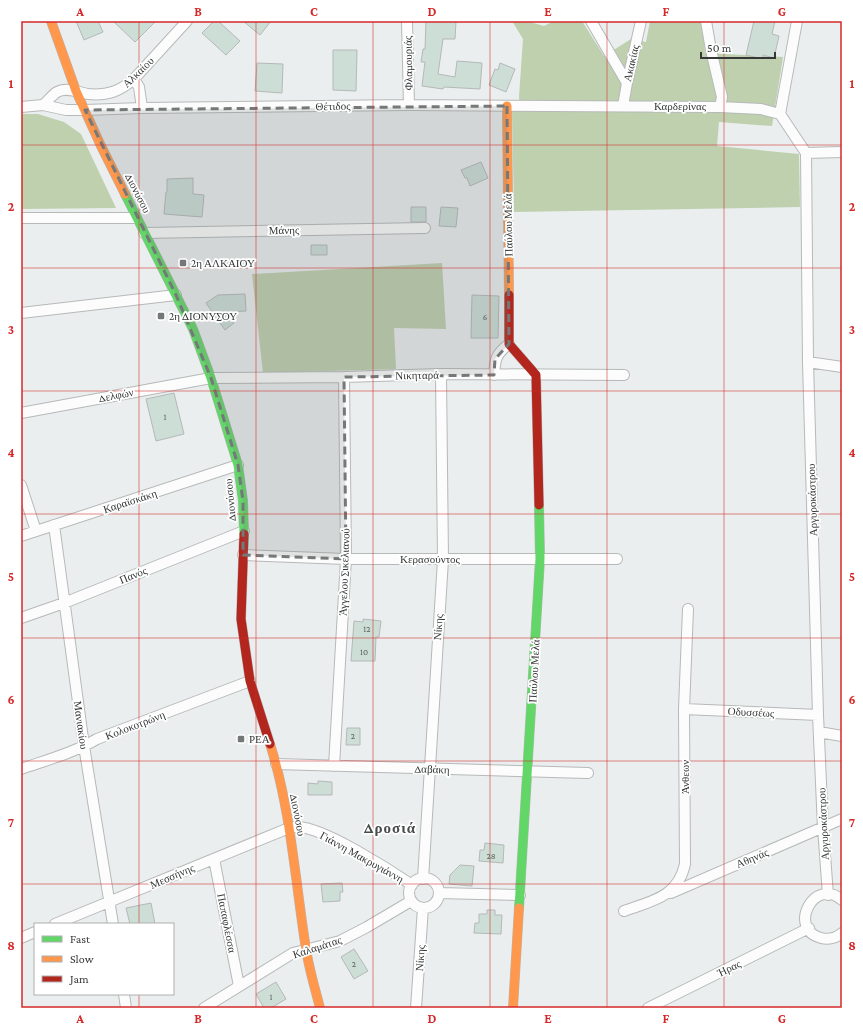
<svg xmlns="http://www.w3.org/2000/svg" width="863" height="1029" font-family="'Crimson Pro',serif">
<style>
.forest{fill:#bed0ae}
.building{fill:#ccded6;stroke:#b5b8b8}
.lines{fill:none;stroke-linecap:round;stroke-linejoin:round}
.street-casing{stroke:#b7b9b9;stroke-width:12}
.fast-casing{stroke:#b7b9b9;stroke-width:10}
.slow-casing{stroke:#b7b9b9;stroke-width:10}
.jam-casing{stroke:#b7b9b9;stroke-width:10}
.street{stroke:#fcfcfc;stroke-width:10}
.fast{stroke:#63d668;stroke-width:9}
.slow{stroke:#ff974d;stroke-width:9}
.jam{stroke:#b3261e;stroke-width:9}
.marked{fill:#757878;fill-opacity:0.2;stroke:#757878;stroke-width:3;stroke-dasharray:8 5;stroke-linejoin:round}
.grid{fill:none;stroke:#d62828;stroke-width:1;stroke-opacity:0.55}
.poi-dot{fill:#757878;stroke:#fff;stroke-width:1.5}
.labels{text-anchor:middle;stroke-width:3.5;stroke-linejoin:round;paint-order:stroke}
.number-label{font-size:9px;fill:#5c6260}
.street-label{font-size:11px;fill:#363838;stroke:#fff}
.poi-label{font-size:11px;fill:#363838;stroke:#fff;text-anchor:start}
.district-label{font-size:15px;font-weight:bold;letter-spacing:1px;fill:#464b4b;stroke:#fff}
.neatline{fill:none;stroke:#d62828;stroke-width:1.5}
.grid-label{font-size:13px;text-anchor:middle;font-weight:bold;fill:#d62828}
</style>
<rect width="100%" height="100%" fill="#eaeeee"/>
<path class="forest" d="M512 21H526L544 26 554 21H582L604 56 631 39 646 42 650 21H702L705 53 783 57 772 126 719 122 717 146 799 154 800 207 514 212 512 110 520 108 519 97 523 39Z
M21 114H38L64 122 81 134 116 208 21 209Z
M442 263 446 329 394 328 396 369 263 373 252 274Z"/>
<path class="building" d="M76 21H98L103 32 84 40Z
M113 21H156L135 42Z
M214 21H218L240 41 226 55 202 33Z
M243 21H271L260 35Z
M426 21H456L455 39H443L438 74 455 77 457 61 482 63 480 89 444 87 443 89 422 86 425 62H421L423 49H425Z
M754 21H775L772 34 779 36 774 58 763 55V59L746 55Z
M333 50H357L356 91 333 90Z
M257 63 283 64 282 93 255 91Z
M500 63 515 69 506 92 489 85 495 69 498 70Z
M481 162 488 178 470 186 467 178H465L461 170Z
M193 178V194L204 195 202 217 164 214 166 192H167V179Z
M411 207H426V222H411Z
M441 207 458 208 456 227 439 226Z
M311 245H327V255H311Z
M245 294 246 311 227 312 234 323 225 330 206 303 218 295Z
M472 295 499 296 498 338H471Z
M174 393 184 434 156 441 146 399Z
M363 619 381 621 379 637H376L375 661H351L354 621 363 622Z
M347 728H360V745H346Z
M318 781 332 782V795H308V783L318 784Z
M485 843 504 845 503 863 479 861 480 850H484Z
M460 865 474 866 472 886 449 884 450 875Z
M342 883 343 892H340V901L323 902 321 884Z
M151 903 155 924H130L126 908Z
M487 910H495V915H502L501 934 474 933 475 923H479V914H487Z
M354 949 368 971 354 979 341 957Z
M276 982 286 999 271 1008H264L256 994Z"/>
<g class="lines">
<defs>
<path id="street" d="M407 21 409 105
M591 21 627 83
M134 79 139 87 142 108
M43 105C47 102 52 95 57 92 66 87 78 92 88 94 108 96 120 91 134 79L187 21
M623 106 627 83 641 21
M21 107 43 105 66 110H85L142 108 409 105 720 107 722 97 711 50 706 21
M720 107 761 109 780 114
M780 114 806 153 808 362 818 715 823 828 828 895
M780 114 797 21
M806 153 842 152
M21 218H136
M144 233 425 228
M21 313 176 295
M808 362 842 367
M494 375C495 359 496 354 509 344
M21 413 211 378 344 377 441 374 624 375
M21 485 36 531
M54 525 84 746 113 924
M21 536 238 465
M243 555 346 559H617
M21 618 64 603 244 531
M684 709 818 715
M819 732 842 736
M276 764 588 773
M334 766 346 559 344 377
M21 769C47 760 73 753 97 739L250 681
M214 859 239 986
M409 893a15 15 0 1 1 30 0a15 15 0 1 1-30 0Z
M423 879 443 560 441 374
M439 893 520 895
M671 893 842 819
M842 900C814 876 787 929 821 938 829 940 836 938 842 933
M624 911C652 901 678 897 685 864L684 709 688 609
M55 924 289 828C292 827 295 827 298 827 323 827 390 870 412 885
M21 938 35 932
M124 994 126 1008
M204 1008 293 953 340 941 367 927 411 901
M416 1008 423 908
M648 1008 809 928"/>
<path id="fast" d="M125 194 193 329 211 378 238 465 243 501 244 534
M519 908 540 559 539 505"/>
<path id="slow" d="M51 21 76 91 101 146 125 194
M507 106 509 295
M270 744C291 810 295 880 306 949 309 969 315 988 320 1008
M513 1008 519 908"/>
<path id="jam" d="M509 295V344L536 375 539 505
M244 534 241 619 250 681 270 744"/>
</defs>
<use href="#street" class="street-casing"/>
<use href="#fast" class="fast-casing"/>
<use href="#slow" class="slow-casing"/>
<use href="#jam" class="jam-casing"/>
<use href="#street" class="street"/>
<use href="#fast" class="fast"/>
<use href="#slow" class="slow"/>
<use href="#jam" class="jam"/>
</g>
<path class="marked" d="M507 106 509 344 495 359 494 375 344 377 346 559 243 555V501L238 465 211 378 176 295 85 110Z"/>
<path class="grid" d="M139 21V924M256 21V1008M373 21V1008M490 21V1008M607 21V1008M724 21V1008M21 145H842M21 268H842M21 391H842M21 514H842M21 638H842M21 761H842M21 884H842M139 994V1008"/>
<g class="poi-dot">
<rect x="179" y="259" width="8" height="8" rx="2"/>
<rect x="157" y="312" width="8" height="8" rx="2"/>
<rect x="237" y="735" width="8" height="8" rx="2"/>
</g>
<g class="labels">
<g class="number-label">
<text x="485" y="320">6</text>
<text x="165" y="420">1</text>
<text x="367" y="632">12</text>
<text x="364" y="655">10</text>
<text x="353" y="739">2</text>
<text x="491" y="859">28</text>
<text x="354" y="967">2</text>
<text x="271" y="1000">1</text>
</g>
<g class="street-label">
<text transform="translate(408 63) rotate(-91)" y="4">Φλαμουριάς</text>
<text transform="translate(631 63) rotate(-77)" y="4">Ακακίας</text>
<text transform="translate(138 72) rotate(-44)" y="4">Αλκαίου</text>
<text transform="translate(333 106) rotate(-1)" y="4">Θέτιδος</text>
<text x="680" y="110">Καρδερίνας</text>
<text transform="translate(138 193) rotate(63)" y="4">Διονύσου</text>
<text transform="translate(508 225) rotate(-91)" y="4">Παύλου Μελά</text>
<text transform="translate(284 230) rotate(-1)" y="4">Μάνης</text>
<text transform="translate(417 375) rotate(-1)" y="4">Νικηταρά</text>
<text transform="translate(116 395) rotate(-11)" y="4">Δελφών</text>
<text transform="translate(230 500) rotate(-95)" y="4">Διονύσου</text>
<text transform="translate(812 500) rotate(-92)" y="4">Αργυροκάστρου</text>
<text transform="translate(130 501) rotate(-18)" y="4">Καραϊσκάκη</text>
<text x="430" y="563">Κερασούντος</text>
<text transform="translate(344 572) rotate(-88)" y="4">Άγγελου Σικελιανού</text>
<text transform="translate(133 575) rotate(-22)" y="4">Πανός</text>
<text transform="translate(438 627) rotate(-86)" y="4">Νίκης</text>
<text transform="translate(534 671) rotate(-87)" y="4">Παύλου Μελά</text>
<text transform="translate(751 712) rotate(3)" y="4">Οδυσσέως</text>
<text transform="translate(81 725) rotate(82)" y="4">Μανιακίου</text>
<text transform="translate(135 725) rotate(-21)" y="4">Κολοκοτρώνη</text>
<text transform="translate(432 769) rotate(2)" y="4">Δαβάκη</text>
<text transform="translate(685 777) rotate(-90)" y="4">Άνθεων</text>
<text transform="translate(298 815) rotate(79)" y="4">Διονύσου</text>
<text transform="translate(823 824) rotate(-93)" y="4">Αργυροκάστρου</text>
<text transform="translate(362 857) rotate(29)" y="4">Γιάννη Μακρυγιάννη</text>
<text transform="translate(752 858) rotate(-23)" y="4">Αθηνάς</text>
<text transform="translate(172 876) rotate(-23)" y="4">Μεσσήνης</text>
<text transform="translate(227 923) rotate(79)" y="4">Παπαφλέσσα</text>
<text transform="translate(317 947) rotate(-18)" y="4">Καλαμάτας</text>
<text transform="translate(420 958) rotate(-86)" y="4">Νίκης</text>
<text transform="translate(729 968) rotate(-26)" y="4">Ήρας</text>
</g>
<g class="poi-label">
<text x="191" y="267">2η ΑΛΚΑΙΟΥ</text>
<text x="169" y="320">2η ΔΙΟΝΥΣΟΥ</text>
<text x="249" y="743">ΡΕΑ</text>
</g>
<g class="district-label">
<text x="390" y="833">Δροσιά</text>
</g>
</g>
<rect width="863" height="1029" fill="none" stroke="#ffffff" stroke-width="44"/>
<rect x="34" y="923" width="140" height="72" fill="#ffffff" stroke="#afafaf"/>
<rect x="42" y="936" width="20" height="6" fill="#63d668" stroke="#afafaf"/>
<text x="70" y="943" font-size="12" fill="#363838">Fast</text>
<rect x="42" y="956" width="20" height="6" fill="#ff974d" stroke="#afafaf"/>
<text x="70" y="963" font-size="12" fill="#363838">Slow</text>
<rect x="42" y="976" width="20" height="6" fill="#b3261e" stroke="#afafaf"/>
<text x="70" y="983" font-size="12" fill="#363838">Jam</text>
<path d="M701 52v6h74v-6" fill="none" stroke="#363838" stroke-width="2"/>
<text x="707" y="52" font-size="12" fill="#363838" stroke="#ffffff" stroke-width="3" paint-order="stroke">50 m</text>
<rect x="22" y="22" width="819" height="985" class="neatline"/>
<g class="grid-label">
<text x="80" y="16">A</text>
<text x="198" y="16">B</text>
<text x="314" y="16">C</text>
<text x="432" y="16">D</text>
<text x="548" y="16">E</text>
<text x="666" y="16">F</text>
<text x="782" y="16">G</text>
<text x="11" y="88">1</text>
<text x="852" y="88">1</text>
<text x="11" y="211">2</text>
<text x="852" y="211">2</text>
<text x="11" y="334">3</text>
<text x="852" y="334">3</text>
<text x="11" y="457">4</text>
<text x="852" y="457">4</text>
<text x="11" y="581">5</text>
<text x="852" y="581">5</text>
<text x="11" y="704">6</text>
<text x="852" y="704">6</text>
<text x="11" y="827">7</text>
<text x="852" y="827">7</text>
<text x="11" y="950">8</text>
<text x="852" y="950">8</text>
<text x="80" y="1023">A</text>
<text x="198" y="1023">B</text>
<text x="314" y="1023">C</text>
<text x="432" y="1023">D</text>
<text x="548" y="1023">E</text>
<text x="666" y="1023">F</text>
<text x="782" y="1023">G</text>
</g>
</svg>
